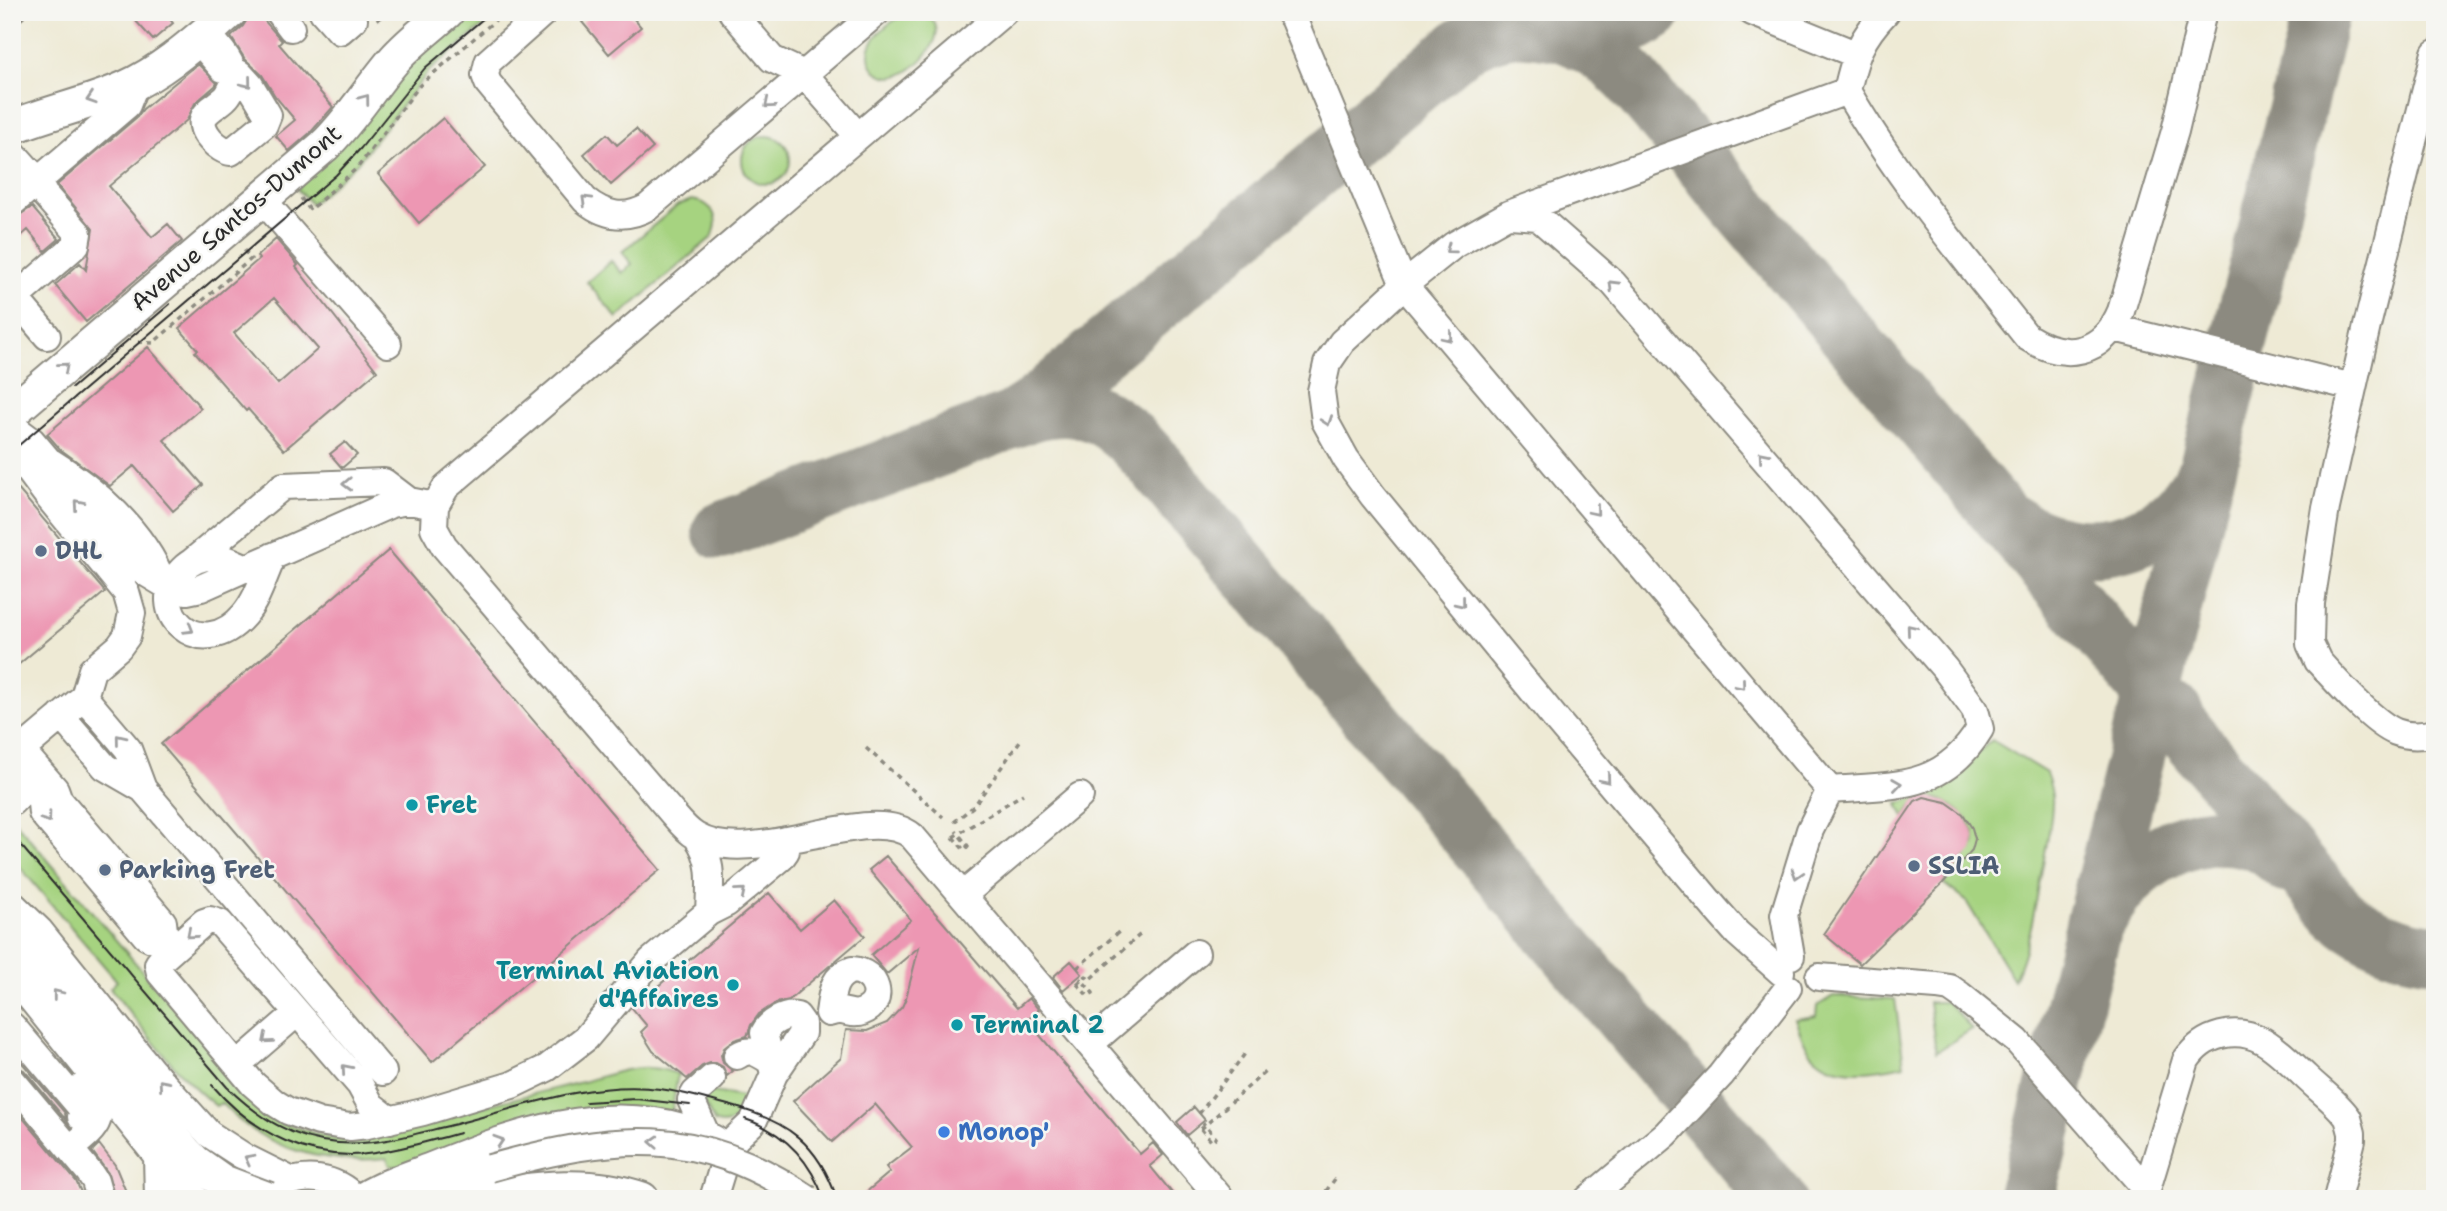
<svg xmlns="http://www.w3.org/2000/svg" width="2447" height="1211" font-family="'Shantell Sans',sans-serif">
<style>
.green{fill:#a6d380;stroke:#687f56;stroke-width:2}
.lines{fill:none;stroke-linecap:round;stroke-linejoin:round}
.taxiway{stroke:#8c8a80;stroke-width:58}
.building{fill:#ed97b3;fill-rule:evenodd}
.minor-casing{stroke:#8c8a80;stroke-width:30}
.major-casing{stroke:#8c8a80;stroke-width:37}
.path{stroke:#8c8a80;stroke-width:3.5;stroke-dasharray:5 5;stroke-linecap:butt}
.minor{stroke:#fff;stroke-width:26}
.major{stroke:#fff;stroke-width:33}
.tram{stroke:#2b2b2b;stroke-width:2}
.minor-bridge-casing{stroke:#8c8a80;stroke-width:30;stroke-linecap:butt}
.major-bridge-casing{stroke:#8c8a80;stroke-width:37;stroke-linecap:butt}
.path-bridge{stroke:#8c8a80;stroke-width:3.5;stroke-dasharray:5 5;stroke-linecap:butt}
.minor-bridge{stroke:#fff;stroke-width:26}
.major-bridge{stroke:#fff;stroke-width:33}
.oneway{stroke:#a0a0a0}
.service-dot{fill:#5c6f8a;stroke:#f6f6f2;stroke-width:2.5}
.culture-dot{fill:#0f9aa8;stroke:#f6f6f2;stroke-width:2.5}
.shop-dot{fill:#3f7fe0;stroke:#f6f6f2;stroke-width:2.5}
.labels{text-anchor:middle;stroke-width:5;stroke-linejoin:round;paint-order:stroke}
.street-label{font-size:24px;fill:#2b2b2b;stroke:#f6f6f2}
.service-label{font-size:24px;font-weight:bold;fill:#4e5e75;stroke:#f6f6f2;text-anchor:start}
.culture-label{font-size:24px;font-weight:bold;fill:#0d838f;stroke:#f6f6f2;text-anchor:start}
.shop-label{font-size:24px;font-weight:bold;fill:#366cbe;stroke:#f6f6f2;text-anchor:start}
</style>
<rect width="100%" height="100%" fill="#f6f6f2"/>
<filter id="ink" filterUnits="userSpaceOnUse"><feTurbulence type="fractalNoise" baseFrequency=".0143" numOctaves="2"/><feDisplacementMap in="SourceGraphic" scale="14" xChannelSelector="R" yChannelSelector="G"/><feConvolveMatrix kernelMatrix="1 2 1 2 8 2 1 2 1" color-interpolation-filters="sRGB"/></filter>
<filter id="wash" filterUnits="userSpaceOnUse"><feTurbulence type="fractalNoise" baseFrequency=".00686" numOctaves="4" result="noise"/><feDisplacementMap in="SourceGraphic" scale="28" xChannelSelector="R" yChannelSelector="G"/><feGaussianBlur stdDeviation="1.57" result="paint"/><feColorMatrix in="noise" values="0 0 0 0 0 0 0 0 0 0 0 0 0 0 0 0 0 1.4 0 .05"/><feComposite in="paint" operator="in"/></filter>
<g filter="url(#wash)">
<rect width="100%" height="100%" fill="#eeead5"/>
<path class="green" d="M463 12H500L429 71 357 163 311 204 297 189 420 49Z
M912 13C967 18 916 78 890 77 883 76 876 73 872 66 859 43 892 17 912 13Z
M742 160a24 24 0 1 1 48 0a24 24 0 1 1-48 0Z
M692 200C713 202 722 220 711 238L617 318 587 282 611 261 622 273 632 264 622 252 678 205Z
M1992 740 2046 773C2050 783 2053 793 2052 805 2051 826 2046 848 2042 869 2035 907 2030 944 2014 980L1966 901 1943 883C1951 873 1975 852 1975 839 1976 819 1942 793 1923 797 1914 799 1909 810 1904 817L1898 804 1937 788Z
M12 818 219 1061 275 1121 334 1139 357 1137 586 1081C621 1071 642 1061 678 1074L672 1110 669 1112 407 1167 390 1166 387 1158C324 1165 265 1150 221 1103L216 1106C175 1074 143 1028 110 988L117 981 12 858Z
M1833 996 1895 999 1904 1065C1872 1072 1825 1080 1806 1045 1801 1037 1799 1027 1795 1019L1816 1016 1817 1006Z
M1929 1002H1947L1972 1029 1936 1052Z
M708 1091 753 1099C742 1112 733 1130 714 1122L701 1096Z"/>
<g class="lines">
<path class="taxiway" d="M1559 32C1589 42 1609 57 1630 78L2194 743
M1017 417 1036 405 1461 47C1481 36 1500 28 1523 28 1539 27 1555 33 1571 34 1601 36 1629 29 1653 12
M2010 522C2078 569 2166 550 2204 475
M721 531 1030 413C1092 396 1120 425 1158 468L1777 1199
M2173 711 2180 725 2194 743 2339 913C2368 936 2398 950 2435 953
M2100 916C2128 862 2197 819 2258 843 2270 848 2279 857 2289 865
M2026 1199 2321 12"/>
</g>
<g id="blocks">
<path class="building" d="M144 12H164L173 23 153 40 135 20Z
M252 12H257L282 41 279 44 333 107 311 132 289 151 276 136 295 120 275 96 262 75 245 59 231 37 243 26Z
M594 12H628L641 27 609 54 582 22Z
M198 64 217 83 215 86 195 103 187 120 109 186 152 237 168 224 182 241 86 322 55 285 80 263 86 270 93 229 57 185 137 117 143 109Z
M443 118 485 167 419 223 378 174Z
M636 129 653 148 611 185 584 154 607 134 617 145Z
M32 207 59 239 45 251 28 230 12 244V220Z
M276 239 298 265 296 267 377 371 284 450 248 409 246 411 195 352 198 350 179 328 259 259 257 256ZM274 298 318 349 278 384 234 333Z
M148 347 201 408 164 440 203 485 173 511 134 466 110 486 60 449 47 434Z
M345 442 357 455 342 468 330 454Z
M12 482 105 592 12 670Z
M389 550 660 870 432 1062 161 744Z
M1924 797 1946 802 1963 814 1972 828 1975 839 1972 850 1943 883 1860 964 1824 934 1915 801Z
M886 856 1017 1008 1029 998 1039 1010 1027 1020 1140 1154 1153 1143 1163 1155 1150 1166 1177 1199H858L890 1172 886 1167 912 1147 875 1104 832 1142 793 1101 841 1058 846 1030 867 1031 887 1023 902 1007 906 998 919 947 887 974 871 955 911 920 869 870Z
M769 893 800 929 834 900 865 936 789 1000 776 1003 759 1014 751 1025 747 1036 734 1040 724 1048 721 1055 723 1063 733 1071 727 1076 723 1067 716 1063H710L702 1066 687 1079 653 1051 641 1032 647 1026 632 1008Z
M1071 961 1082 974 1063 990 1053 977Z
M12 1051 65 1113 66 1120 24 1070 12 1065Z
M12 1105 76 1181 84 1199H12Z
M1194 1107 1205 1120 1187 1135 1177 1122Z
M99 1144 115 1165 129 1199H115L108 1173 92 1151Z"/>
</g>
</g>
<g filter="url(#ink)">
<use href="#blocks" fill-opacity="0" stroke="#8c8a80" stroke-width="2"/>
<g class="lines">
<defs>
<path id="minor" d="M279 12 291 28
M323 12 340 31 354 19
M544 12 488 62 485 75 488 83 585 200C605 216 625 220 648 207L877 12
M732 12 772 59 804 74 858 136
M1004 12 446 487 435 506 434 528 444 546 673 814C679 821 687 831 696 836 752 870 869 801 912 836L1221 1199
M1288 12 1293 18 1404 285 1830 790 1810 830 1784 915 1791 956
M1752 12 1855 54
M1886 12C1860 39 1855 56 1847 91 1898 179 1964 257 2027 337 2066 362 2103 354 2121 311L2175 131 2203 12
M198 40 223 69 239 73 250 85 268 115 264 125 231 152C219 151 197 131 204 117 209 107 222 104 228 95 245 72 220 48 206 33
M2435 53 2367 326 2326 508 2311 603 2310 644 2318 661C2336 681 2373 723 2396 732 2409 737 2422 736 2435 733
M12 152 38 181 44 194 78 233 76 245 15 298 47 336
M262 199 388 344
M12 203 127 105 136 82
M1510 215 1538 217 1613 283 1945 669 1975 710 1980 729C1943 791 1893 785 1830 790
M2114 328 2353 387
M16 429 32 441 48 460
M12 448 49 498 126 592 132 613 127 636 119 647 92 670 84 697 12 758
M192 562 283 486 384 482 409 501
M247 568C237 564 227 558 216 557 203 556 191 561 182 570 143 610 200 666 244 615 258 599 264 575 273 556
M163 583C143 531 95 489 48 460L58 481 131 564 171 588 187 591 201 588 391 504 409 501 435 506
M84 697 128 749 143 789 383 1072
M61 716 105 767 143 789
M12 763 40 794 42 813 146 936 152 939 158 937 164 931 163 922 59 800 55 789 21 750
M12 781 21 793 12 802
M697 837C714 860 710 885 709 912L727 903 781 858 786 851V840
M963 895 1080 796
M12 904 40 931 152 1071 209 1134 246 1158 290 1180
M852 970C877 971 887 1003 862 1012 853 1016 848 1011 840 1011 836 1011 832 1012 829 1013 832 995 831 977 852 970Z
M1781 972 1737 933 1715 908 1559 723 1373 496 1346 459 1325 421 1321 391 1327 364 1342 342 1404 285 1454 245 1509 214 1847 91
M12 975 157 1156 196 1199
M1819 977 1937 986 1950 988 1960 995 2017 1041 2146 1189
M12 1026 78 1104 82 1110 81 1117
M1090 1044 1196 953
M737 1056C750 1047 758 1053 770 1061
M237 1065 297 1013
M12 1080 89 1172 95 1181 100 1199
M390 1120 371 1105 360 1085 220 923 210 920 204 922 161 960 158 964 160 973 253 1084 275 1103 288 1111 319 1122 350 1127 367 1125 423 1112 512 1085 547 1068 586 1038 651 961 709 912
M706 1134 691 1100 695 1093 712 1078
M70 1149C98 1126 110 1117 83 1086
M157 1156 158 1199
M403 1177C430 1196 461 1177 490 1168
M277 1187C304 1173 335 1176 356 1199
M357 1199C380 1184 405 1176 431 1166 511 1134 599 1102 686 1128 703 1133 716 1137 728 1150
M713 1199 728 1150 736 1138 753 1122 774 1074 802 1033V1023L797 1016C785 1013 769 1023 764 1033L774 1074
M1588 1199 1666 1134 1721 1075 1788 988
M2144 1199 2186 1060C2195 1047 2205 1039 2221 1035 2258 1026 2280 1053 2305 1076 2319 1090 2337 1102 2348 1118L2352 1133V1140L2337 1199"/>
<path id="major" d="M12 127C49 112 89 104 125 88 165 70 197 40 230 12
M12 412 324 146C351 120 370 88 394 60 410 42 429 28 447 12
M12 936 186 1153 195 1162 247 1199
M463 1199C523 1191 583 1178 642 1199"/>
</defs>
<use href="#minor" class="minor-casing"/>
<use href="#major" class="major-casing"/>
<path class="path" d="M377 20 386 12
M12 26 30 12
M301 198 310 210 358 167 420 85 499 17
M138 342 153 343 251 259 244 250
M866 748 943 817
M954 822 974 806 1020 741
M953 837 1023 794
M1077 968 1121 930
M1077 984 1086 976 1089 980 1143 932
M1199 1114 1247 1051
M1201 1129 1266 1071
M1320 1199 1338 1175"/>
<use href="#minor" class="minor"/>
<use href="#major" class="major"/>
<path class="tram" d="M72 388 170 304
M12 451 336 175 361 148 425 68 491 12
M12 835 227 1087C258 1117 293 1140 338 1143 377 1146 414 1134 452 1125 518 1108 590 1080 660 1089 684 1092 708 1100 732 1106 787 1121 818 1143 837 1199
M212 1085C253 1133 311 1163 375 1153 404 1149 432 1140 460 1133
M586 1102 636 1099 690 1105
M745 1119C784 1132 810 1160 824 1199"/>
<defs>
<path id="minor-bridge" d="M490 1168C614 1134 695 1123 808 1199"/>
<path id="major-bridge" d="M226 1183 268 1199"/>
</defs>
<use href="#minor-bridge" class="minor-bridge-casing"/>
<use href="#major-bridge" class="major-bridge-casing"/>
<path class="path-bridge" d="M953 837 964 850 968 846 956 831
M1077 984 1088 996 1093 993 1080 978
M1201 1129 1212 1142 1216 1138 1203 1123"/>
<use href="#minor-bridge" class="minor-bridge"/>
<use href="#major-bridge" class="major-bridge"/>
</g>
<defs><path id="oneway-chevron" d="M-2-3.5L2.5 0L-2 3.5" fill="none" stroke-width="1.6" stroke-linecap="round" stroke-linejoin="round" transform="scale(1.75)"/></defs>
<g class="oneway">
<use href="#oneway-chevron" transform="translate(247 83) rotate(51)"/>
<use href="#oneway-chevron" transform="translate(91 99) rotate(162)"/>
<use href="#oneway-chevron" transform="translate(365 99) rotate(-53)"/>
<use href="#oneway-chevron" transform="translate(769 104) rotate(140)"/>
<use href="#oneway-chevron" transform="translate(586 200) rotate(-136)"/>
<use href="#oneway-chevron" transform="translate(1450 249) rotate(144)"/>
<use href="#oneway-chevron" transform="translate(1613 285) rotate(-135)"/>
<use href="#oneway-chevron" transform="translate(1448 337) rotate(50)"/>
<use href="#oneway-chevron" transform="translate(64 367) rotate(-41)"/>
<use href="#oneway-chevron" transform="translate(1327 421) rotate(71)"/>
<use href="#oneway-chevron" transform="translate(1763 456) rotate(-131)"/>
<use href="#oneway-chevron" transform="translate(347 484) rotate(178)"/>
<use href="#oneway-chevron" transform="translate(78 504) rotate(-131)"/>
<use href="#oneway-chevron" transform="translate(1595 511) rotate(50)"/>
<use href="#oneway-chevron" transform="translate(1461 603) rotate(51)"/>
<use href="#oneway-chevron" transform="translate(189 629) rotate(31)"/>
<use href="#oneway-chevron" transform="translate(1911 629) rotate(-130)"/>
<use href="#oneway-chevron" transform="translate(1741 685) rotate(50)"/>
<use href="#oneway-chevron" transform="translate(120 739) rotate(-129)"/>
<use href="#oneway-chevron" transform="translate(1606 779) rotate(50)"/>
<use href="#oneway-chevron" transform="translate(1897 784) rotate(-8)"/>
<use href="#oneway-chevron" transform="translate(47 818) rotate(54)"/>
<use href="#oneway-chevron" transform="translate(1797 874) rotate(107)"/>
<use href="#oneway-chevron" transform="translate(741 892) rotate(-40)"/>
<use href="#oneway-chevron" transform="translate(191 934) rotate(139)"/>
<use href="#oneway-chevron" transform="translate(57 994) rotate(-128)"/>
<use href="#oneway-chevron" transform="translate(267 1039) rotate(139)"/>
<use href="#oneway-chevron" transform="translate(346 1069) rotate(-131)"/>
<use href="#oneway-chevron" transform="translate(163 1084) rotate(-131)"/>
<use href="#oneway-chevron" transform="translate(499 1141) rotate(-18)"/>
<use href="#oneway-chevron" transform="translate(654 1142) rotate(-177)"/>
<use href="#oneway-chevron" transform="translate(249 1159) rotate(-152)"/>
</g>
</g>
<g class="service-dot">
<circle cx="41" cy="551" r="7"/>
<circle cx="1914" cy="866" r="7"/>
<circle cx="105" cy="870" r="7"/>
</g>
<g class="culture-dot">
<circle cx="412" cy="805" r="7"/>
<circle cx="733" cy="985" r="7"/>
<circle cx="957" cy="1025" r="7"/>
</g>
<circle class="shop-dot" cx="944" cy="1132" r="7"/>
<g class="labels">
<g class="street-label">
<text transform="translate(236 218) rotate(-41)" y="8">Avenue Santos-Dumont</text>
</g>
<g class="service-label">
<text x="55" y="559">DHL</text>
<text x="1928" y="874">SSLIA</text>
<text x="119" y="878">Parking Fret</text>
</g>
<g class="culture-label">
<text x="426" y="813">Fret</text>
<text x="719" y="979" text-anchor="end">Terminal Aviation<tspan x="719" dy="28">d'Affaires</tspan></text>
<text x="971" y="1033">Terminal 2</text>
</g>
<g class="shop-label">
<text x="958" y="1140">Monop'</text>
</g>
</g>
<rect width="2447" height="1211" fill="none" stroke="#f6f6f2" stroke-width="42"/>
</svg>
